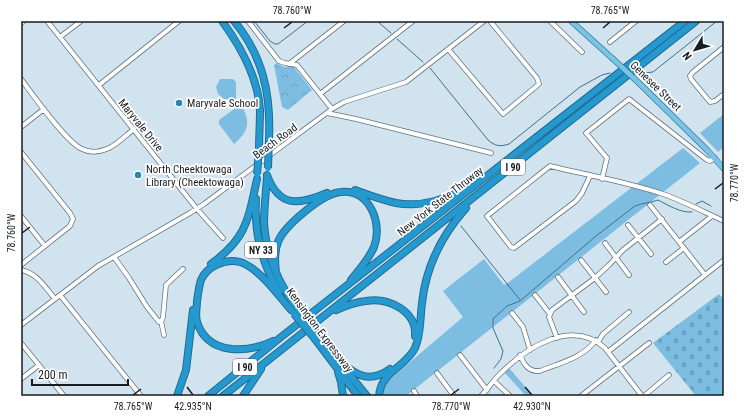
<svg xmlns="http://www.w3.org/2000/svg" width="745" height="417" font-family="'Roboto Condensed',sans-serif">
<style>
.grass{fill:#7ebde2}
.cemetery{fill:url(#cemetery-stones)}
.park{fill:url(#park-crowns)}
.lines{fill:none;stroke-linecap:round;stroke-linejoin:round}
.stream{stroke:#3f708c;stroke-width:1}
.minor-casing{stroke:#64747e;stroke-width:5.5}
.major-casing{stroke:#206e92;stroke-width:6}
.highway-casing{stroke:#206e92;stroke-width:8}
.minor{stroke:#fff;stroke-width:4}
.major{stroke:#7cc2e2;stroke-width:5}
.highway{stroke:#2599cf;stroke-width:6}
.major-bridge-casing{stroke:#206e92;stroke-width:6;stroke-linecap:butt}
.highway-bridge-casing{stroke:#206e92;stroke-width:8;stroke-linecap:butt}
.major-bridge{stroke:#7cc2e2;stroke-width:5}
.highway-bridge{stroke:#2599cf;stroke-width:6}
.ticks{fill:none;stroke:#161d21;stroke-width:1.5}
.poi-dot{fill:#2a85b2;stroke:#fff;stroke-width:1.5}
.labels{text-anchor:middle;stroke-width:3.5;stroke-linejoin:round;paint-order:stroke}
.shield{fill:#fff;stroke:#5c6164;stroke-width:1}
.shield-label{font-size:10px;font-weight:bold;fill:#161d21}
.street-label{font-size:11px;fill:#161d21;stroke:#fff}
.poi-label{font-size:11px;fill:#161d21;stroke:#fff;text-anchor:start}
.neatline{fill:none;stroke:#161d21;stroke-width:1.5}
.ticks-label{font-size:10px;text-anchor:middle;fill:#161d21}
</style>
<defs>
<pattern id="cemetery-stones" width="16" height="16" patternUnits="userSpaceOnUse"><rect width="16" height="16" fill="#7ebde2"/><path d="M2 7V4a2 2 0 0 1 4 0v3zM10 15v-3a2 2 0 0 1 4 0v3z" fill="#6ca2c2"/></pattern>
<pattern id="park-crowns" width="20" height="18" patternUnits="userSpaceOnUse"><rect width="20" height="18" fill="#7ebde2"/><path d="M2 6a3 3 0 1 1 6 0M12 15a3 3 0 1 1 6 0" fill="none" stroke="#6ca2c2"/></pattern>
</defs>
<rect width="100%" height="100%" fill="#d1e3ef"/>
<path class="grass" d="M220 79H233L236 82V99H224L218 94 216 87Z
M241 104C251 122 249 131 234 144L219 124V120Z
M724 114V147L718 152 700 133Z
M683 148 700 163 406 396H382V393L389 380 463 317 443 291 484 259 504 285 509 282Z"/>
<path class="cemetery" d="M719 294 724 300V396H696L653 343Z"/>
<path class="park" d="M277 63 284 67H294L312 90 288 110 282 107 274 65Z
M509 368 533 396H526L504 372Z"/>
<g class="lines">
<path class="stream" d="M254 21 270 41 275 44H278L308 21
M377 21 391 33
M397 39 423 62
M430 68 488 140C495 146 500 147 509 144L580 87 602 75 610 73
M644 73 653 72 717 21
M696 204 702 201 711 206
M461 226 520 300
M494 368 501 359 503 351 493 328V319L507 306 520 301 596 236 635 206C642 203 650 203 658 200 668 205 680 213 692 212"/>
<defs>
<path id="minor" d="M47 21 197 209 223 238
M248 21 279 61 285 63 297 65 332 109
M550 21 582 52
M21 23 24 21
M60 37 81 21
M610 42 636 21
M724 47 693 72 690 76 691 79 710 102 715 101 724 94
M448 49 503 114 539 84 537 78 490 21
M289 64 344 21
M21 79C33 95 66 142 82 149 90 153 100 152 109 148 118 144 126 135 134 129
M99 85 179 21
M320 94 413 21
M327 113 356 119 491 153
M21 127 44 109
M21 152 70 213 73 219 70 226 21 265
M590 176 582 193 576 201 514 248 511 247 487 216 550 166C587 175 627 182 663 194 683 201 704 212 724 221
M602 179 607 158 586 133 629 99 707 160 710 161 715 158
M650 205 705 275
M21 216 45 246
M628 225 651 254
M679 242 712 216
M605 243 629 275
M114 257 129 278 147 307 159 322 162 320 163 317 166 285 183 269
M581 260 606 292
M666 262 684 248
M21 270C37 273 45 287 55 299
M558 277 584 312
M60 295 141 396
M535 295 550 314
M512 313 523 327 530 350
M161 321 164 335
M21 325 98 266 190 213 204 204 332 109 344 102 406 82 484 21
M557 338 549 317 552 310 595 278 609 265 623 250 662 219
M598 342 603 334 629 312
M21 343 64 396
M609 351 724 260
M460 355 487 390
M520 355C524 365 529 372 540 371 560 363 583 358 596 340
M437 373 454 396
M21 379 39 365
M494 381 510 396
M414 391 417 396
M481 396C488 389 493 380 501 373 527 347 572 318 605 348L642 396
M581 396 649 343
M644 396 669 375"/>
<path id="major" d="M571 21 612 58
M640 84 707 150 724 169"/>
<path id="highway" d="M222 21C241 47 258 77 260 110 260 124 259 137 259 150
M234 21C263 56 271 94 269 139
M267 175C279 208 299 205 327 193
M267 177C266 192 264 208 264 223 266 255 279 286 299 310
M355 190C369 195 382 200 396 203 423 208 447 198 471 187
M256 199C254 232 262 264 279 292
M211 264C247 238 248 220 257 179
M276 273C275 262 274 252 278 242 284 226 323 193 341 192 370 189 383 224 374 247 369 259 359 270 351 280
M336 310C345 306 356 302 366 301 388 297 417 311 415 336
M319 336 340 362
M315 339 358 396
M273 341C248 353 208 356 197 322 195 315 197 308 197 301 198 294 199 286 201 280 207 266 226 258 240 262 259 268 278 295 291 310
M337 359C355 374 368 385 390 369
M345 369 367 396
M338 372 341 382 343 396
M177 396 186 370 193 310
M208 396 281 337 685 21
M223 396 696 21
M243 396 261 369
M379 396C381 371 405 368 415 348 421 335 420 318 422 303 426 266 441 236 466 208"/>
</defs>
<use href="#minor" class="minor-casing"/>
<use href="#major" class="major-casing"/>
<use href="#highway" class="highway-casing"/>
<use href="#minor" class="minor"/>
<use href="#major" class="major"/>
<use href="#highway" class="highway"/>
<defs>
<path id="major-bridge" d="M612 58 640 84"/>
<path id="highway-bridge" d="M268 168 269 139
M257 174 259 150
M299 310 319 336
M294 314 315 339"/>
</defs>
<use href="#major-bridge" class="major-bridge-casing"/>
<use href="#highway-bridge" class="highway-bridge-casing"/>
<use href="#major-bridge" class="major-bridge"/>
<use href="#highway-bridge" class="highway-bridge"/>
</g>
<path class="ticks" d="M284 28 292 22M603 28 610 22M715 189 723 183M22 233 30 227M187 387 193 395M525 387 532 395M133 395 141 389M451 395 459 389"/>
<g class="poi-dot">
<circle cx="179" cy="103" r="4"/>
<circle cx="138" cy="175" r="4"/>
</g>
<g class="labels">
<g class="shield">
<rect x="501" y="159" width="24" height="16" rx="3"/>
<rect x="245" y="242" width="32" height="16" rx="3"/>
<rect x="233" y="359" width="24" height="16" rx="3"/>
</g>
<g class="shield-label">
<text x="513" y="171">I 90</text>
<text x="261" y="254">NY 33</text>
<text x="245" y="371">I 90</text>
</g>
<g class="street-label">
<text transform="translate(656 86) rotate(44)" y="4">Genesee Street</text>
<text transform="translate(141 125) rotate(51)" y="4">Maryvale Drive</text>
<text transform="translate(275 141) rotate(-36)" y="4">Beach Road</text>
<text transform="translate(440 201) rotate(-38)" y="4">New York State Thruway</text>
<text transform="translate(320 330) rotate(53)" y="4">Kensington Expressway</text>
</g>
<g class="poi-label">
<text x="187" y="107">Maryvale School</text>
<text x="146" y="173">North Cheektowaga<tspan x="146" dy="13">Library (Cheektowaga)</tspan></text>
</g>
</g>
<rect width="745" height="417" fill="none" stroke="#ffffff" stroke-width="44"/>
<g transform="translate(695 50) rotate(232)" stroke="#ffffff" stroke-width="3" paint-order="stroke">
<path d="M0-3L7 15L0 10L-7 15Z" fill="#161d21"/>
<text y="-6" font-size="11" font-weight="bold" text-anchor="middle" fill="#161d21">N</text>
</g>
<path d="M32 379v6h96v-6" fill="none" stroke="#161d21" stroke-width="2"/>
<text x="38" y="379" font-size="12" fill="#161d21" stroke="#ffffff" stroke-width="3" paint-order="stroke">200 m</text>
<rect x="22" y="22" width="701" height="373" class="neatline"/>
<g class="ticks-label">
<text x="292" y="14">78.760°W</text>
<text x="610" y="14">78.765°W</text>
<text transform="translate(734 183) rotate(-90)" y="4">78.770°W</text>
<text transform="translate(11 233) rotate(-90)" y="4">78.760°W</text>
<text x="133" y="410">78.765°W</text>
<text x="193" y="410">42.935°N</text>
<text x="451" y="410">78.770°W</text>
<text x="532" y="410">42.930°N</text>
</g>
</svg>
